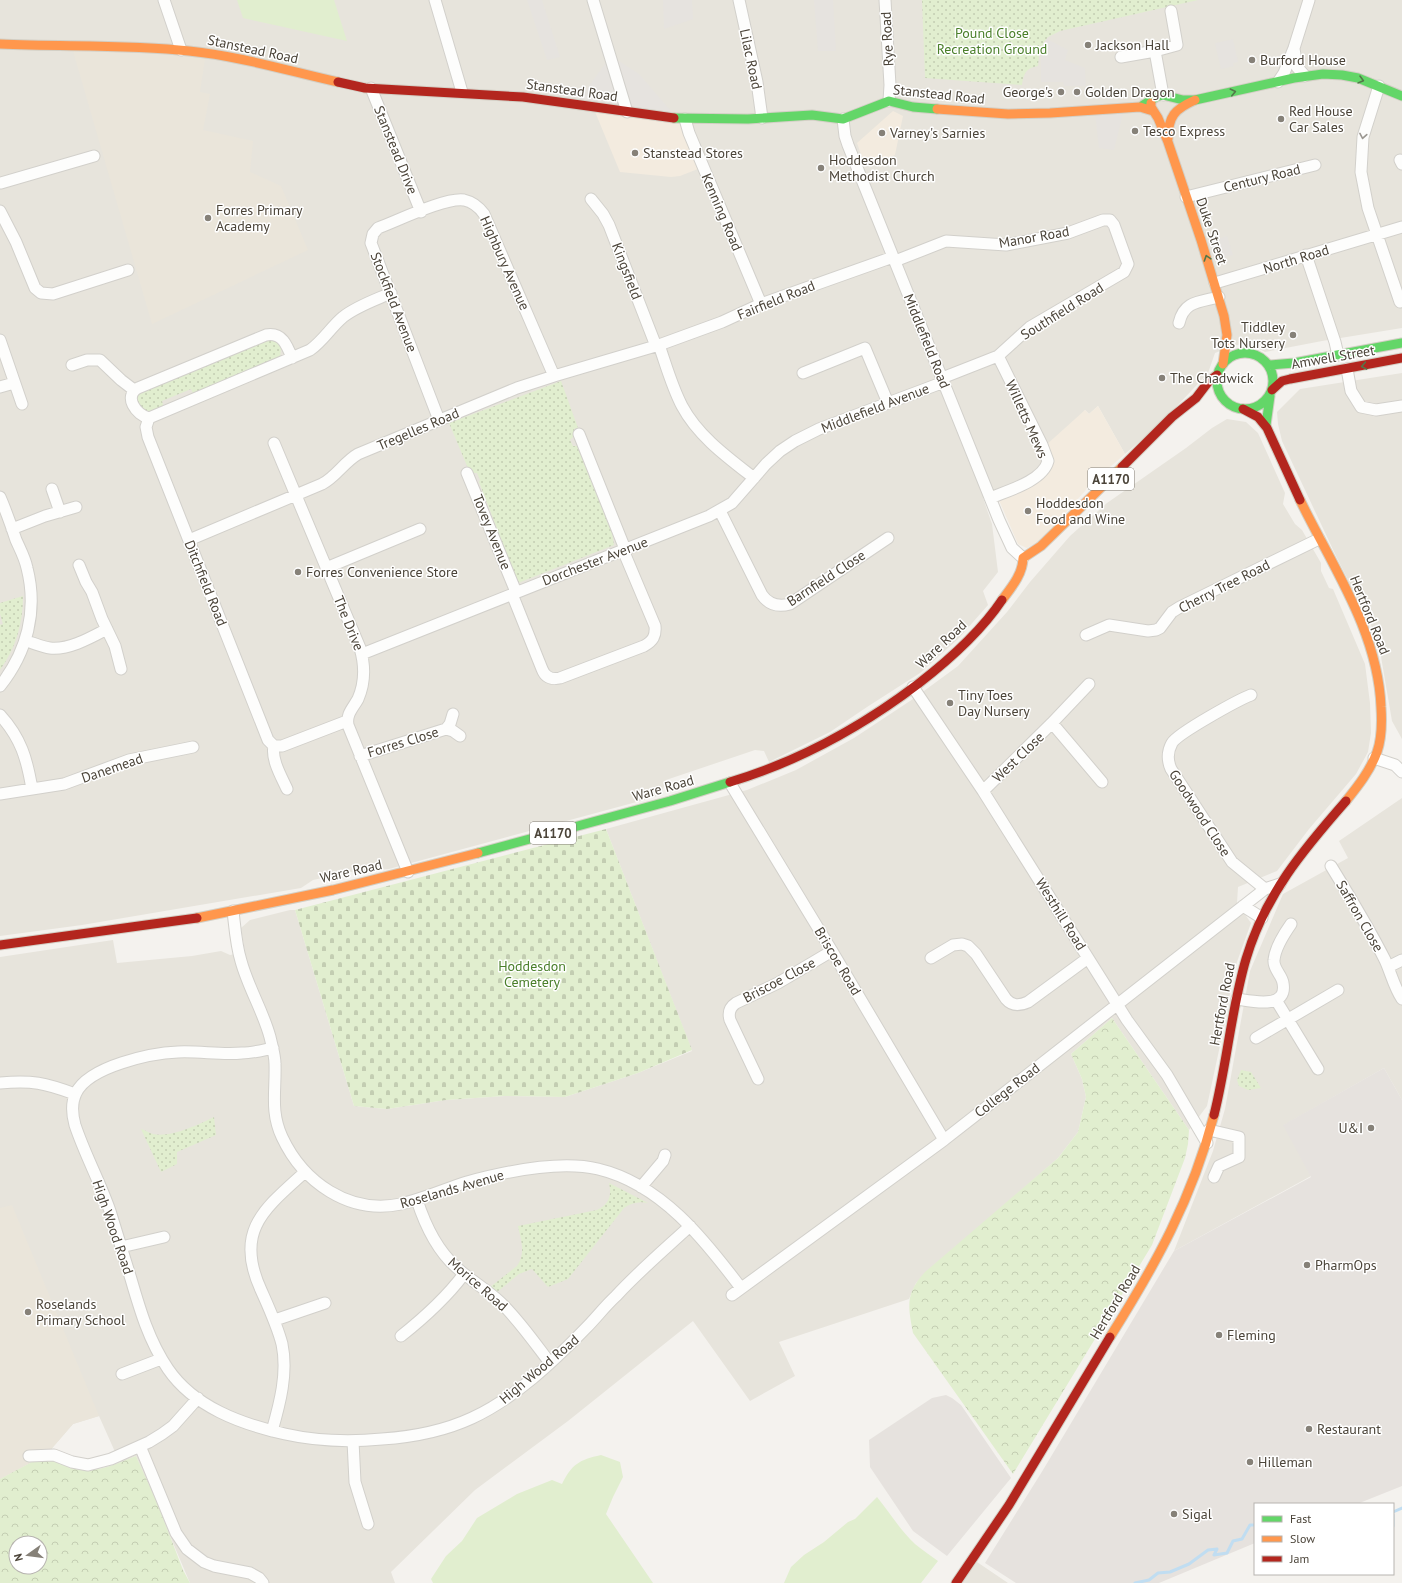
<svg xmlns="http://www.w3.org/2000/svg" width="1402" height="1583" font-family="'PT Sans',sans-serif">
<style>
.residential{fill:#e7e4dc}
.commercial{fill:#f3ebdf}
.industrial{fill:#e6e2de}
.education{fill:#eae5da}
.green{fill:#e1eecf}
.forest{fill:url(#forest-crowns);fill-rule:evenodd}
.cemetery{fill:url(#cemetery-stones)}
.park{fill:url(#park-dots)}
.parking{fill:#e6e3df}
.lines{fill:none;stroke-linecap:round;stroke-linejoin:round}
.stream{stroke:#c0ddf1;stroke-width:3}
.street-casing{stroke:#d2d0cb;stroke-width:13}
.fast-casing{stroke:#d3cfc5;stroke-width:11}
.slow-casing{stroke:#d3cfc5;stroke-width:11}
.jam-casing{stroke:#d3cfc5;stroke-width:11}
.street{stroke:#fdfdfc;stroke-width:11}
.fast{stroke:#63d668;stroke-width:9}
.slow{stroke:#ff974d;stroke-width:9}
.jam{stroke:#b3261e;stroke-width:9}
.oneway{stroke:#537749}
.oneway2{stroke:#9b9791}
.poi-dot{fill:#868178;stroke:#fff;stroke-width:1.5}
.labels{text-anchor:middle;stroke-width:3;stroke-linejoin:round;paint-order:stroke}
.shield{fill:#fff;stroke:#817c74;stroke-width:1}
.shield-label{font-size:13px;font-weight:bold;fill:#4b4439}
.park-label{font-size:14px;fill:#4a7f2a;stroke:#fff}
.street-label{font-size:14px;fill:#4b4439;stroke:#fff}
.poi-label{font-size:14px;fill:#4b4439;stroke:#fff;text-anchor:start}
</style>
<defs>
<pattern id="forest-crowns" width="20" height="18" patternUnits="userSpaceOnUse"><rect width="20" height="18" fill="#e1eecf"/><path d="M2 6a3 3 0 1 1 6 0M12 15a3 3 0 1 1 6 0" fill="none" stroke="#c3cdb2"/></pattern>
<pattern id="cemetery-stones" width="16" height="16" patternUnits="userSpaceOnUse"><rect width="16" height="16" fill="#e1eecf"/><path d="M2 7V4a2 2 0 0 1 4 0v3zM10 15v-3a2 2 0 0 1 4 0v3z" fill="#c3cdb2"/></pattern>
<pattern id="park-dots" width="8" height="8" patternUnits="userSpaceOnUse"><rect width="8" height="8" fill="#e1eecf"/><path d="M2 2h.1M6 6h.1" fill="none" stroke="#c3cdb2" stroke-width="1.8" stroke-linecap="round"/></pattern>
</defs>
<rect width="100%" height="100%" fill="#f4f2ee"/>
<path class="residential" d="M0 0H1402V328L1322 341 1265 352 1254 346 1235 345 1215 353 1208 373 1162 422 1125 454 1098 406 1089 414 1085 410 1039 472 983 498 992 524 998 572 983 591 988 605 959 638 920 673 867 707 830 732 769 762 764 751 755 750 666 780 662 792 655 797 389 869 349 872 313 880 301 888 82 925 0 936Z
M1402 373V739L1392 721 1378 639 1337 558 1282 441 1278 424 1277 412 1300 389Z
M1227 419 1246 422 1258 433 1285 493 1283 504 1295 524 1302 530 1321 563V571L1329 588 1333 589 1365 664 1370 703 1371 733 1368 752 1356 774 1309 829 1277 871 1238 887 1237 903 1251 923 1233 973 1227 1013 1207 1106 1189 1130 1112 1018 1071 1054 1082 1079 1086 1097 1078 1132 1058 1158 916 1283 909 1299 779 1342 795 1376 750 1401 693 1321 568 1421 475 1490 391 1572 395 1583H190L136 1456 120 1463 99 1416 73 1424 47 1454 0 1479V957L113 940 117 963 192 956 221 951 230 955 245 952 241 928 250 920 290 910H295L354 1106 387 1109 446 1100 505 1096 565 1097 638 1073 692 1051 606 829 747 790 796 770 854 738 913 699 958 666 1007 612 1030 582 1070 536 1107 503 1186 448 1212 428Z
M1402 798V1100L1384 1068 1284 1125 1311 1176 1174 1251 1213 1151 1225 1109 1250 971 1283 894 1348 858 1339 841Z
M977 1562 1008 1583H962Z"/>
<path class="commercial" d="M593 107 685 119 703 167 680 176 671 177 620 172Z
M893 111 903 116 895 155 866 166 864 163 857 143Z
M1098 406 1125 454 1088 486 1085 491 1040 541 1027 548 1018 544 998 498 1039 477 1045 446 1085 410 1089 414Z"/>
<path class="industrial" d="M1384 1068 1402 1100V1486L1357 1504H1255V1543L1159 1583H1016L985 1563 1043 1470 1174 1251 1311 1177 1283 1125Z
M946 1395 952 1398 961 1405 1011 1478 947 1556 913 1531 870 1467 869 1440 932 1398Z"/>
<path class="education" d="M73 51 169 54 205 59 200 92 210 94 203 130 253 141 250 172 281 186 308 250 152 324Z
M12 1205 99 1416 73 1424 47 1454 0 1479V1208Z"/>
<path class="green" d="M237 0H334L347 41 243 18Z
M601 1455 620 1462 623 1477 613 1497 606 1514 653 1583H433L431 1579 446 1556 462 1541 477 1518 517 1494 552 1480 562 1484C572 1464 579 1460 601 1455Z
M877 1497C890 1513 900 1530 915 1544 922 1550 930 1555 938 1561L921 1583H784L791 1567 804 1555 824 1542 848 1522 855 1519Z"/>
<path class="forest" d="M1112 1018 1189 1130 1188 1144 1185 1158 1152 1245 1013 1474 913 1333C908 1306 905 1294 925 1272L1058 1158 1078 1132 1086 1097 1082 1079 1071 1054Z
M47 1454C80 1480 101 1470 136 1456L158 1505 183 1570 190 1583H0V1479ZM16 1543H40V1567H16Z"/>
<path class="cemetery" d="M606 829 692 1050 638 1073 565 1097 505 1096 446 1100 387 1109 354 1106 295 910Z"/>
<path class="park" d="M922 0H1198L1060 31 1048 37 1044 42 1039 55 1038 66C1026 68 1024 73 1022 85L925 78Z
M273 339 279 342 281 348 280 358 194 395 191 389 162 401 164 408 149 413 139 407 136 398 137 394 267 340Z
M561 381 578 428 574 429 575 435 570 440 573 446H577L612 533 614 545 518 583 479 482 480 480 477 473H470L449 423Z
M23 596C23 623 16 648 0 670V625L3 624 0 614V603Z
M1241 1070 1251 1072 1261 1088 1248 1090 1239 1086 1237 1080Z
M214 1117 216 1135 177 1152V1164L161 1172 141 1129C145 1130 149 1133 153 1134 170 1138 198 1125 214 1117Z
M609 1183 648 1203C639 1201 631 1203 624 1208L568 1279 548 1287 532 1269 519 1274 496 1293 490 1287 517 1266C526 1253 521 1240 518 1226L597 1210C609 1204 612 1196 609 1183Z"/>
<path class="parking" d="M527 0H542L560 57 547 60Z
M663 0H692L693 19 664 29Z
M814 0H833L836 51H818Z
M1047 39 1068 50 1065 60 1085 68 1086 86H1064L1063 82H1041V55Z
M1233 39 1238 62 1233 63 1234 66 1221 69 1215 43Z
M616 59 639 74 671 111 631 108Z
M608 60 623 109 577 102Z
M1124 110 1114 150 1099 148 1095 113Z
M1227 236 1233 255 1215 260 1209 242Z"/>
<g class="lines">
<path class="stream" d="M1393 1512 1402 1508
M1393 1515V1526
M1135 1583 1149 1580 1158 1573 1170 1572 1189 1564 1208 1550 1217 1549 1214 1555 1227 1553 1233 1541 1242 1539 1250 1525H1255"/>
<defs>
<path id="street" d="M164 0 181 50
M435 0 462 92
M593 0 627 112
M739 0 757 82 762 118
M885 0 890 85 889 101
M1294 49 1297 67 1305 76
M1155 51 1177 45 1171 11
M1121 57 1155 51 1163 95
M1278 82 1284 73 1294 48 1309 0
M1379 86 1363 137 1361 172 1368 208 1400 302
M371 88 421 212
M685 119 689 133 761 304
M843 119 845 136 848 145 999 520 1012 548 1023 558
M1400 160 1402 164
M1 183 94 156
M1186 197 1315 165
M591 199 603 214 609 225 656 346
M0 211 16 242 35 288 41 293 53 294 128 270
M1306 255 1335 342 1338 355
M895 261 946 241 1006 245 1068 233 1103 220H1110L1114 225 1128 264 1124 272 1030 327 998 356 942 378
M1215 283 1402 227
M1179 323C1184 301 1199 302 1219 297
M0 340 22 404
M659 345C666 365 672 387 682 406 698 436 727 457 754 478
M72 365 87 360H100L121 380 134 390
M1347 369 1351 391 1361 407 1376 410 1402 406
M803 373 865 348 888 403
M0 387 14 383
M149 418C136 415 123 396 138 388L266 335C282 332 287 345 292 358
M439 420 371 243 373 234 378 228C397 221 446 197 464 200 473 202 479 207 484 214L554 376
M579 434 625 549
M274 443 360 648C365 665 365 683 358 699 353 708 346 714 348 725L408 872
M467 473 516 592
M52 489 60 512
M0 497C6 511 11 525 16 540 20 549 25 558 27 568 38 611 27 652 0 686
M990 498C1007 491 1043 481 1048 461L1042 445 998 356
M720 511 762 595C769 605 779 607 790 604L888 538
M12 529 45 516 76 507
M189 540 322 484C336 477 344 462 358 454L517 388 554 376 659 345 722 322 761 304 893 257
M79 565 86 582 92 592 102 619 115 646 121 669
M326 568 420 529
M512 594 542 669C545 677 551 680 560 678L644 646C653 641 656 636 655 626L623 550
M1086 635 1109 625 1148 631 1156 630 1160 628 1172 612 1180 607 1319 539
M26 641C34 643 42 647 50 648 69 650 90 638 107 629
M362 654 709 516 732 503 766 464 780 451 795 441 819 429 944 382
M913 687 983 791 1127 1020 1167 1075 1207 1143
M1251 695C1238 700 1178 733 1172 743 1167 752 1167 760 1171 769L1232 862 1265 889
M0 715C21 738 27 759 32 789
M347 721 282 746H274L268 740 148 437 146 427 149 418 310 350C323 341 331 327 343 317 357 306 375 300 391 293
M1052 723 1102 782
M446 729 453 731 460 736
M274 746C271 759 281 776 287 789
M360 756 446 729 450 724 453 714
M1374 758 1395 765 1402 772
M730 783 832 951 944 1140
M983 791 1052 723 1089 684
M0 794 64 784 129 760 193 747
M1331 866C1350 897 1369 928 1385 960 1391 973 1394 987 1402 999
M1243 906 1262 918
M233 911C235 928 236 945 241 961 248 987 263 1011 270 1037 272 1046 275 1055 275 1064 276 1091 270 1111 282 1137 303 1182 349 1215 401 1204 423 1199 445 1189 467 1182 504 1172 560 1160 598 1169 661 1184 704 1239 741 1288
M931 958 953 945 962 944 968 946 976 954 1006 999C1012 1006 1019 1006 1028 1002L1088 958
M1388 967 1402 960
M1237 999C1251 1001 1288 1010 1283 983 1282 975 1273 969 1274 960 1275 948 1284 934 1291 924
M1276 1000 1318 1069
M1256 1038 1338 990
M273 1048C263 1050 253 1053 242 1053 221 1055 200 1051 178 1052 152 1053 89 1066 76 1093 71 1103 72 1114 75 1125 85 1155 100 1182 110 1211 117 1234 124 1256 131 1279 140 1310 149 1341 168 1369 194 1407 241 1424 285 1434 316 1441 350 1442 382 1439 412 1437 444 1431 472 1418 515 1398 553 1362 586 1328 596 1318 605 1306 616 1296 639 1271 665 1249 690 1226
M758 1079 730 1020C728 1013 730 1007 736 1003L778 983 832 951
M0 1083C32 1080 45 1083 75 1094
M1209 1130 1239 1137V1157L1219 1166 1214 1177
M641 1187 663 1161 665 1155
M417 1200C425 1225 436 1249 456 1267 470 1280 486 1289 500 1302 519 1320 534 1342 550 1363
M121 1247 164 1237
M732 1295 944 1140 1265 889 1280 884
M275 1320 325 1303
M401 1336C425 1317 446 1298 464 1274
M122 1374 161 1359
M272 1431C280 1403 288 1373 282 1344 277 1325 269 1308 261 1290 234 1231 264 1209 305 1172
M353 1441 355 1482 368 1524
M140 1446 176 1533 187 1549 204 1562 214 1566 250 1573 259 1578 263 1583
M29 1456 54 1455 72 1462 88 1465 111 1459 149 1442 162 1434 173 1426 198 1398"/>
<path id="fast" d="M1143 105 1158 96 1163 95 1183 100H1195L1294 78 1323 74 1342 75 1358 78 1402 96
M674 118 748 119 812 115 843 119 889 101 913 107 937 109
M1217 381a28 28 0 1 1 56 0a28 28 0 1 1-56 0Z
M1269 365 1294 363 1402 343
M1266 425 1270 396
M478 853 670 801 730 782"/>
<path id="slow" d="M0 44C63 47 126 44 189 51 239 56 289 71 338 82
M1151 103V107L1158 118 1168 142 1201 240 1224 316 1227 335 1223 364
M937 109 1008 114 1050 113 1140 107 1153 111
M1168 139C1168 116 1175 109 1195 100
M1300 500C1332 566 1378 631 1381 707 1382 722 1382 738 1377 752 1370 771 1358 786 1346 801
M1002 600C1011 588 1023 574 1023 558L1041 546 1122 467
M197 918 333 890 478 853
M1110 1337C1156 1264 1192 1199 1214 1115"/>
<path id="jam" d="M338 82 365 88 523 97 674 118
M1272 390 1282 381 1290 379 1402 358
M1243 409 1258 417 1267 428 1300 500
M1122 467 1172 417 1196 398 1209 381 1217 375
M730 782C800 761 860 728 918 684 949 660 980 633 1002 600
M0 945 197 918
M1214 1115C1227 1064 1231 1010 1246 959 1265 895 1303 850 1346 801
M956 1583 1009 1505 1110 1337"/>
</defs>
<use href="#street" class="street-casing"/>
<use href="#fast" class="fast-casing"/>
<use href="#slow" class="slow-casing"/>
<use href="#jam" class="jam-casing"/>
<use href="#street" class="street"/>
<use href="#fast" class="fast"/>
<use href="#slow" class="slow"/>
<use href="#jam" class="jam"/>
</g>
<defs><path id="oneway-chevron" d="M-2-3.5L2.5 0L-2 3.5" fill="none" stroke-width="1.6" stroke-linecap="round" stroke-linejoin="round"/></defs>
<g class="oneway">
<use href="#oneway-chevron" transform="translate(1361 80) rotate(15)"/>
<use href="#oneway-chevron" transform="translate(1233 92) rotate(-13)"/>
<use href="#oneway-chevron" transform="translate(1207 258) rotate(-108)"/>
<use href="#oneway-chevron" transform="translate(1364 366) rotate(170)"/>
</g>
<use class="oneway2" href="#oneway-chevron" transform="translate(1363 136) rotate(100)"/>
<g class="poi-dot">
<circle cx="1088" cy="45" r="4"/>
<circle cx="1252" cy="60" r="4"/>
<circle cx="1061" cy="92" r="4"/>
<circle cx="1077" cy="92" r="4"/>
<circle cx="1281" cy="119" r="4"/>
<circle cx="1135" cy="131" r="4"/>
<circle cx="882" cy="133" r="4"/>
<circle cx="635" cy="153" r="4"/>
<circle cx="821" cy="168" r="4"/>
<circle cx="208" cy="218" r="4"/>
<circle cx="1293" cy="335" r="4"/>
<circle cx="1162" cy="378" r="4"/>
<circle cx="1028" cy="511" r="4"/>
<circle cx="298" cy="572" r="4"/>
<circle cx="950" cy="703" r="4"/>
<circle cx="1371" cy="1128" r="4"/>
<circle cx="1307" cy="1265" r="4"/>
<circle cx="28" cy="1312" r="4"/>
<circle cx="1219" cy="1335" r="4"/>
<circle cx="1309" cy="1429" r="4"/>
<circle cx="1250" cy="1462" r="4"/>
<circle cx="1174" cy="1514" r="4"/>
</g>
<g class="labels">
<g class="shield">
<rect x="1088" y="468" width="46" height="22" rx="3"/>
<rect x="530" y="822" width="46" height="22" rx="3"/>
</g>
<g class="shield-label">
<text x="1111" y="484">A1170</text>
<text x="553" y="838">A1170</text>
</g>
<g class="park-label">
<text x="992" y="38">Pound Close<tspan x="992" dy="16">Recreation Ground</tspan></text>
<text x="532" y="971">Hoddesdon<tspan x="532" dy="16">Cemetery</tspan></text>
</g>
<g class="street-label">
<text transform="translate(887 39) rotate(-93)" y="5">Rye Road</text>
<text transform="translate(253 49) rotate(12)" y="5">Stanstead Road</text>
<text transform="translate(751 59) rotate(78)" y="5">Lilac Road</text>
<text transform="translate(572 90) rotate(8)" y="5">Stanstead Road</text>
<text transform="translate(939 94) rotate(6)" y="5">Stanstead Road</text>
<text transform="translate(396 150) rotate(68)" y="5">Stanstead Drive</text>
<text transform="translate(1262 178) rotate(-14)" y="5">Century Road</text>
<text transform="translate(722 212) rotate(67)" y="5">Kenning Road</text>
<text transform="translate(1212 231) rotate(71)" y="5">Duke Street</text>
<text transform="translate(1034 237) rotate(-10)" y="5">Manor Road</text>
<text transform="translate(1296 259) rotate(-17)" y="5">North Road</text>
<text transform="translate(505 263) rotate(66)" y="5">Highbury Avenue</text>
<text transform="translate(627 271) rotate(69)" y="5">Kingsfield</text>
<text transform="translate(776 300) rotate(-22)" y="5">Fairfield Road</text>
<text transform="translate(394 302) rotate(69)" y="5">Stockfield Avenue</text>
<text transform="translate(1062 311) rotate(-32)" y="5">Southfield Road</text>
<text transform="translate(927 341) rotate(68)" y="5">Middlefield Road</text>
<text transform="translate(1333 357) rotate(-10)" y="5">Amwell Street</text>
<text transform="translate(875 408) rotate(-21)" y="5">Middlefield Avenue</text>
<text transform="translate(1027 419) rotate(66)" y="5">Willetts Mews</text>
<text transform="translate(418 429) rotate(-23)" y="5">Tregelles Road</text>
<text transform="translate(492 532) rotate(68)" y="5">Tovey Avenue</text>
<text transform="translate(595 561) rotate(-21)" y="5">Dorchester Avenue</text>
<text transform="translate(826 578) rotate(-33)" y="5">Barnfield Close</text>
<text transform="translate(206 583) rotate(68)" y="5">Ditchfield Road</text>
<text transform="translate(1224 586) rotate(-27)" y="5">Cherry Tree Road</text>
<text transform="translate(1370 615) rotate(68)" y="5">Hertford Road</text>
<text transform="translate(349 623) rotate(68)" y="5">The Drive</text>
<text transform="translate(941 644) rotate(-43)" y="5">Ware Road</text>
<text transform="translate(403 742) rotate(-17)" y="5">Forres Close</text>
<text transform="translate(1018 757) rotate(-44)" y="5">West Close</text>
<text transform="translate(112 768) rotate(-19)" y="5">Danemead</text>
<text transform="translate(663 788) rotate(-16)" y="5">Ware Road</text>
<text transform="translate(1200 813) rotate(57)" y="5">Goodwood Close</text>
<text transform="translate(351 871) rotate(-13)" y="5">Ware Road</text>
<text transform="translate(1061 914) rotate(58)" y="5">Westhill Road</text>
<text transform="translate(1360 916) rotate(60)" y="5">Saffron Close</text>
<text transform="translate(838 961) rotate(59)" y="5">Briscoe Road</text>
<text transform="translate(779 980) rotate(-28)" y="5">Briscoe Close</text>
<text transform="translate(1222 1004) rotate(-79)" y="5">Hertford Road</text>
<text transform="translate(1007 1090) rotate(-38)" y="5">College Road</text>
<text transform="translate(452 1189) rotate(-16)" y="5">Roselands Avenue</text>
<text transform="translate(113 1227) rotate(71)" y="5">High Wood Road</text>
<text transform="translate(478 1284) rotate(41)" y="5">Morice Road</text>
<text transform="translate(1115 1302) rotate(-59)" y="5">Hertford Road</text>
<text transform="translate(539 1369) rotate(-40)" y="5">High Wood Road</text>
</g>
<g class="poi-label">
<text x="1096" y="50">Jackson Hall</text>
<text x="1260" y="65">Burford House</text>
<text x="1053" y="97" text-anchor="end">George's</text>
<text x="1085" y="97">Golden Dragon</text>
<text x="1289" y="116">Red House<tspan x="1289" dy="16">Car Sales</tspan></text>
<text x="1143" y="136">Tesco Express</text>
<text x="890" y="138">Varney's Sarnies</text>
<text x="643" y="158">Stanstead Stores</text>
<text x="829" y="165">Hoddesdon<tspan x="829" dy="16">Methodist Church</tspan></text>
<text x="216" y="215">Forres Primary<tspan x="216" dy="16">Academy</tspan></text>
<text x="1285" y="332" text-anchor="end">Tiddley<tspan x="1285" dy="16">Tots Nursery</tspan></text>
<text x="1170" y="383">The Chadwick</text>
<text x="1036" y="508">Hoddesdon<tspan x="1036" dy="16">Food and Wine</tspan></text>
<text x="306" y="577">Forres Convenience Store</text>
<text x="958" y="700">Tiny Toes<tspan x="958" dy="16">Day Nursery</tspan></text>
<text x="1363" y="1133" text-anchor="end">U&amp;I</text>
<text x="1315" y="1270">PharmOps</text>
<text x="36" y="1309">Roselands<tspan x="36" dy="16">Primary School</tspan></text>
<text x="1227" y="1340">Fleming</text>
<text x="1317" y="1434">Restaurant</text>
<text x="1258" y="1467">Hilleman</text>
<text x="1182" y="1519">Sigal</text>
</g>
</g>
<rect x="1254" y="1503" width="140" height="72" fill="#ffffff" stroke="#b7b4b0"/>
<rect x="1262" y="1516" width="20" height="6" fill="#63d668" stroke="#b7b4b0"/>
<text x="1290" y="1523" font-size="12" fill="#4b4439">Fast</text>
<rect x="1262" y="1536" width="20" height="6" fill="#ff974d" stroke="#b7b4b0"/>
<text x="1290" y="1543" font-size="12" fill="#4b4439">Slow</text>
<rect x="1262" y="1556" width="20" height="6" fill="#b3261e" stroke="#b7b4b0"/>
<text x="1290" y="1563" font-size="12" fill="#4b4439">Jam</text>
<g transform="translate(28 1555) rotate(256)"><circle r="19" fill="#ffffff" stroke="#b7b4b0"/>
<path d="M0-3L7 15L0 10L-7 15Z" fill="#868178"/>
<text y="-6" font-size="11" font-weight="bold" text-anchor="middle" fill="#4b4439">N</text>
</g>
</svg>
